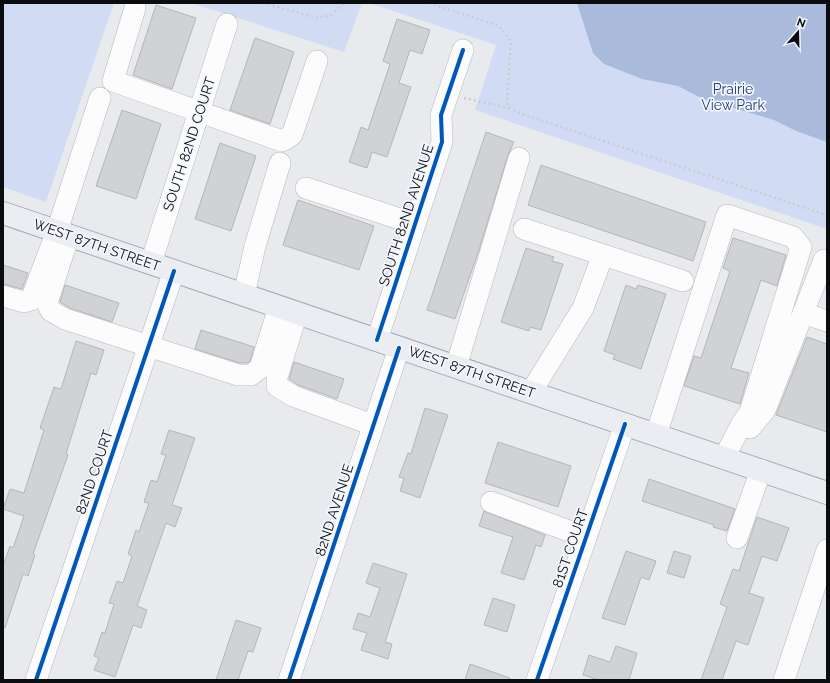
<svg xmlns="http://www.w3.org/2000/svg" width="830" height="683" font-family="Raleway,sans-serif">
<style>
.green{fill:#d1dcf4}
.water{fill:#aabadc}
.building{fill:#d0d2d5;stroke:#b4b6b9}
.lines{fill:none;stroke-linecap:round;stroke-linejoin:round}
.minor-casing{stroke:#b6b8bb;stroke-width:22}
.major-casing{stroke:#a7abb7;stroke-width:24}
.path{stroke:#ccccce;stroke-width:2.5;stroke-dasharray:2 3;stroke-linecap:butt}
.minor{stroke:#fcfcfc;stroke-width:21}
.major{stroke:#eaedf2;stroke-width:22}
.cycleway-casing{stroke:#f3f6fd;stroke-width:6}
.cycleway{stroke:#0057b8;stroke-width:4}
.labels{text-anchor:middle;stroke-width:3.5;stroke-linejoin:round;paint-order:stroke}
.park-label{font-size:14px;fill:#253c76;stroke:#f3f6fd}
.street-label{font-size:14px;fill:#0b0c0e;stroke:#f3f6fd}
</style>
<rect width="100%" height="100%" fill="#e8eaee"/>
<path class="green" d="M3 3H114L46 202 3 187Z
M191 3H362L344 52Z
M369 3H827V229L475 110 496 45Z"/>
<path class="water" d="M577 3H827V142L796 131 774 120 703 99 678 86 642 79 604 64 593 53Z"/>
<path class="building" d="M156 5 196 18 172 89 133 75Z
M397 19 430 30 422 54 410 50 399 83 411 87 387 157 372 152 367 168 349 162 361 127 368 130 390 64 383 61Z
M255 38 294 52 270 124 230 110Z
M122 110 161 124 136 199 96 186Z
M486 132 514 142 508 155 479 250 455 319 427 310Z
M220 143 256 156 231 231 195 219Z
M541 165 706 222 693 261 528 205Z
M298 200 374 226 359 270 283 245Z
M733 238 786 255 777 286 761 280 731 368 749 373 740 404 684 386 694 356 701 358 730 271 723 268Z
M526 248 554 257 552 261 563 264 541 330 530 327 529 331 501 322Z
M3 265 28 273 22 289 3 284Z
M65 285 119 303 112 322 70 308 60 302Z
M626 285 636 289 638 285 666 294 641 369 613 359 615 355 604 351Z
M201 330 254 347 250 361 247 363H240L195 349Z
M807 337 827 344V432L776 415Z
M76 341 104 350 96 375 91 373 66 454 68 455 33 554 35 555 28 576 23 574 5 628 3 627V566L10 546 13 548 24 516 3 509 10 489 24 493 44 430 40 428 54 387 61 389Z
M294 362 344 379 337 399 298 385 289 379Z
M425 408 448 415 420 498 400 491 404 478 399 477 408 453 411 454Z
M169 430 195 438 172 505 182 508 175 527 166 523 137 606 147 610 141 628 133 625 115 677 94 670 99 658 94 656 102 632 105 633 114 604 109 603 117 581 123 583 132 556 128 554 136 530 139 532 149 503 144 502 151 480 157 482 166 455 161 454Z
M498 442 571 466 558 507 485 483Z
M649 479 735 509 727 531 713 527 714 525 642 501Z
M484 511 545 535 541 547 536 545 524 580 501 573 513 537 479 526Z
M757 517 789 528 777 561 762 556 749 593 764 598 748 645 736 641 722 680H701L727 607 720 604 727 585 733 569 739 571Z
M626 551 656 561 649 580 641 577 625 625 602 618Z
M674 551 691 556 684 578 667 573Z
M373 563 407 574 385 642 392 644 388 659 361 650 367 633 353 629 358 613 370 617 380 588 366 583Z
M493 598 515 605 507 632 484 625Z
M236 620 261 628 253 652 248 651 238 680H216Z
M616 646 637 653 629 680H599L583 675 589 655 610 662Z
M470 664 510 678V680H465Z"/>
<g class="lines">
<defs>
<path id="minor" d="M135 8 113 81 282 141 292 135 317 61
M306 188 415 224
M524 229 683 281
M69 235 47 303 51 311 65 319 238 375H251L260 368 279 307
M151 263 227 24
M244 295 255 246 280 163
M3 296 24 302 31 300 57 231 100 98
M297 313 277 377V386L293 396 373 425
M803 313 827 321
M377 340 442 142 441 115 463 50
M456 367 519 158
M531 392 583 308 603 255
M750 428 765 410 824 260 827 261
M656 435 727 215 793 237 801 247 750 412 741 425 724 458
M491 502 585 537
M737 538 761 470
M36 680 174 271
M289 680 399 348
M537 680 625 424
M784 680 827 550"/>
<path id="major" d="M3 213 827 493"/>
</defs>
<use href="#minor" class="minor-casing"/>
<use href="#major" class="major-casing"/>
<path class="path" d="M263 3 317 18 331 15 344 3
M429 3 499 26 511 41 507 100 509 108 522 114 827 215
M464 98 509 108"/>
<use href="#minor" class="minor"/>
<use href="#major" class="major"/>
<defs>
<path id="cycleway" d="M377 340 442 142 441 115 463 50
M36 680 174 271
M289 680 399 348
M537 680 625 424"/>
</defs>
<use href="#cycleway" class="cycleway-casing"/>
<use href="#cycleway" class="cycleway"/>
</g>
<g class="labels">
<g class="park-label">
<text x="733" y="94">Prairie<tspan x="733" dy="16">View Park</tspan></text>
</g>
<g class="street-label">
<text transform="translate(189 144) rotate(-72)" y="5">SOUTH 82ND COURT</text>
<text transform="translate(406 215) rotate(-72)" y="5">SOUTH 82ND AVENUE</text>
<text transform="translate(97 245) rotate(19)" y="5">WEST 87TH STREET</text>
<text transform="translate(472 372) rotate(19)" y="5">WEST 87TH STREET</text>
<text transform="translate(94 472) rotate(-71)" y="5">82ND COURT</text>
<text transform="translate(334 510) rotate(-72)" y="5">82ND AVENUE</text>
<text transform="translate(570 548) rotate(-71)" y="5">81ST COURT</text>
</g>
</g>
<rect width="830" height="683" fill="none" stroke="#0b0c0e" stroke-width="8"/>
<g transform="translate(798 32) rotate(20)" stroke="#f3f6fd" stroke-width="3" paint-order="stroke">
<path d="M0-3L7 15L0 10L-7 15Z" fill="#0b0c0e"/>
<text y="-6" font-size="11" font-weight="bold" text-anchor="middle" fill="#0b0c0e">N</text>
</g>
</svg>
